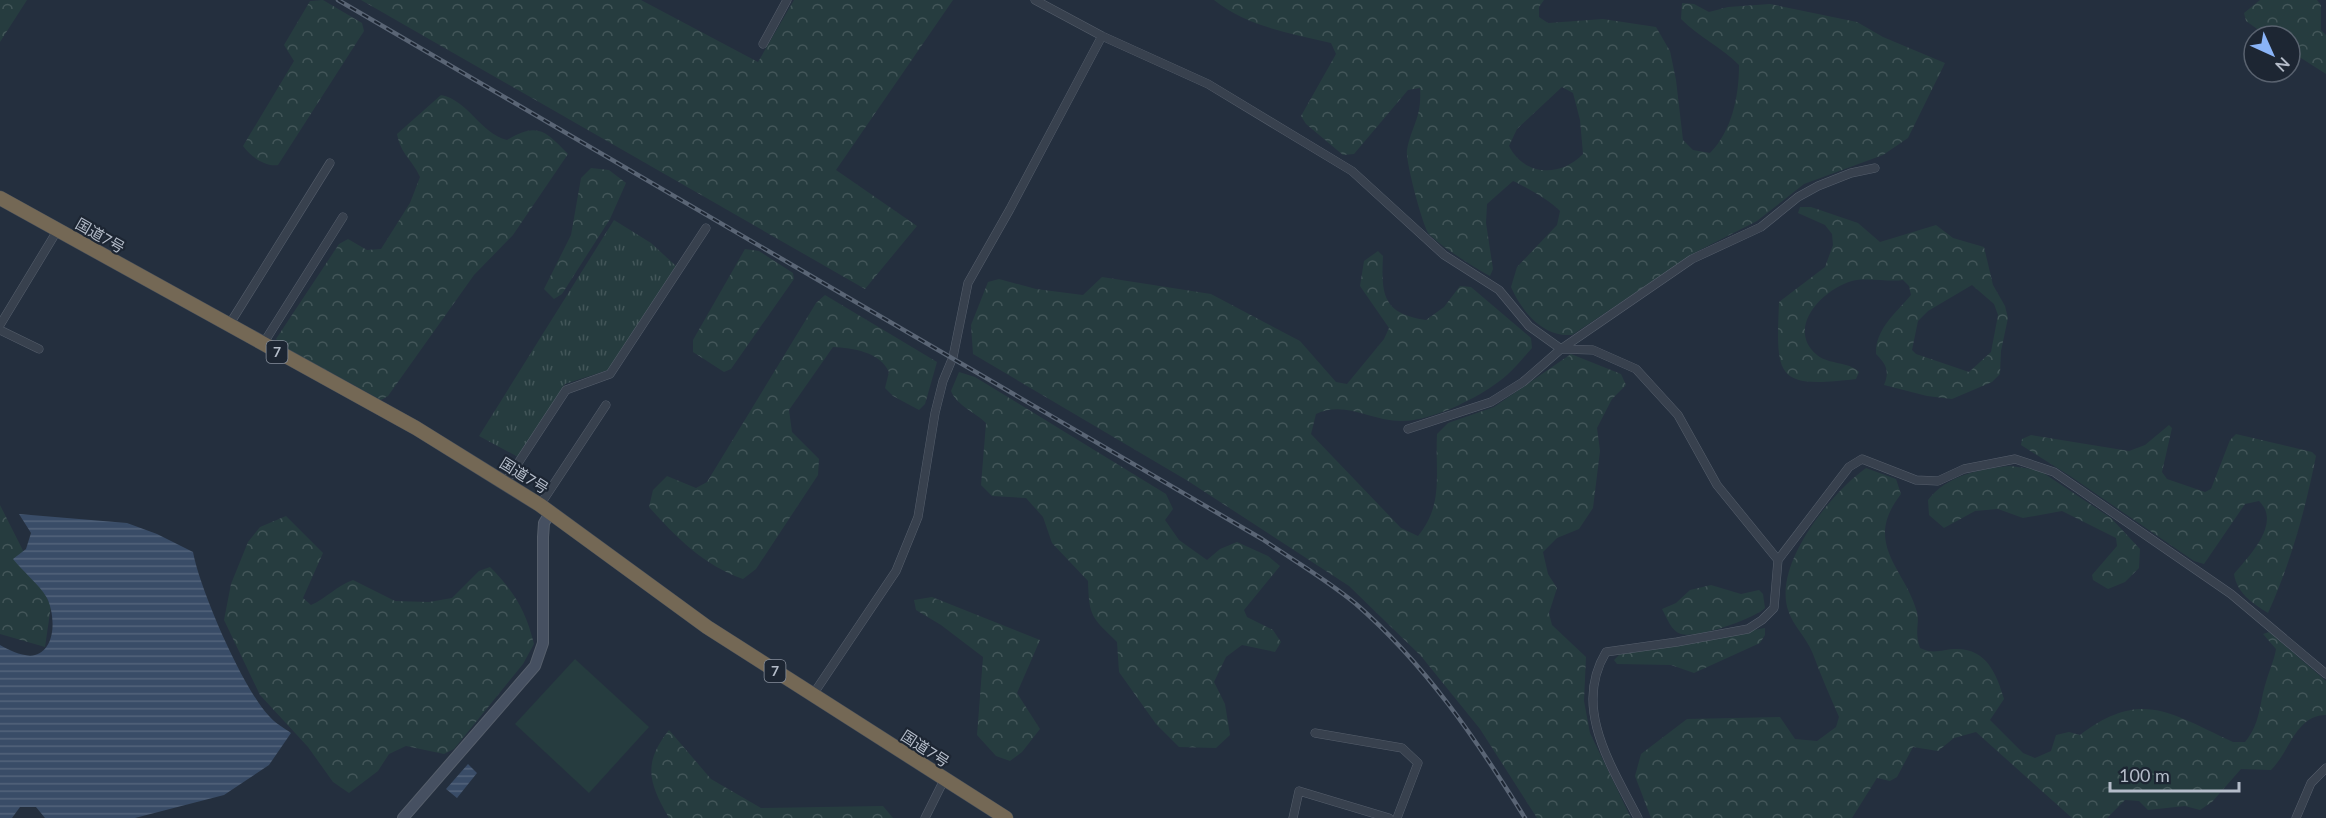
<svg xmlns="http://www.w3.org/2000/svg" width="2326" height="818" font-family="Lato,'Noto Sans JP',sans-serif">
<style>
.grass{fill:url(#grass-tufts)}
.forest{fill:url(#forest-crowns);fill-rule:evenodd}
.pitch{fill:#263c3f}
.water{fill:url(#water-rules)}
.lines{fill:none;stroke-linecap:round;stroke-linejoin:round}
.street-casing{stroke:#565f6c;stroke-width:9}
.secondary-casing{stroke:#565f6c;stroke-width:12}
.highway-casing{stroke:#434c59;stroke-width:15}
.street{stroke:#38414e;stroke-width:8}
.secondary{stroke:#465061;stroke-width:10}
.highway{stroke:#746855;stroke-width:14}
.rail-casing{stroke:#5a6575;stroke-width:4.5}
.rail{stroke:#1d2633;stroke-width:2;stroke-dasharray:7;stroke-linecap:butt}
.labels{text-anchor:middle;stroke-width:4.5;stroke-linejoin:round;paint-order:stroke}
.shield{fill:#1d2633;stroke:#878f9c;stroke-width:1.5}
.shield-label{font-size:14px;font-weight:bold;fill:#b4bcc9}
.street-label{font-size:15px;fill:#b4bcc9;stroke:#1d2633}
</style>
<defs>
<pattern id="grass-tufts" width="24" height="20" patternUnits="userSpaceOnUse" patternTransform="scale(1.5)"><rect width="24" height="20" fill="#263c3f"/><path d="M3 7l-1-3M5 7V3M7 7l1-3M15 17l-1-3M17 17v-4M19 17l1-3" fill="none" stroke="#435659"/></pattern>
<pattern id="forest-crowns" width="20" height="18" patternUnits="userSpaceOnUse" patternTransform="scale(1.5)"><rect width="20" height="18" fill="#263c3f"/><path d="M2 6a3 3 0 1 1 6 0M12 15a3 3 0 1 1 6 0" fill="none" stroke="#435659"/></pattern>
<pattern id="water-rules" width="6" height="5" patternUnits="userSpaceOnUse" patternTransform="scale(1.5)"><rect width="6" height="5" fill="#394c67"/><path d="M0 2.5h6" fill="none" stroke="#53647b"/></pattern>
</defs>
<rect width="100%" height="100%" fill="#242f3e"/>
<path class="grass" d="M614 220 651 243 676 266 608 370 565 384 518 457 479 436Z"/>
<path class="forest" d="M0 0H27L0 42Z
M323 0 362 23 364 31 278 165C265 167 250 156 243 146L294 61 284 45 310 1Z
M361 0H641L758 62 794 0H953L836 170 917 226 865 289Z
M1214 0H1544L1539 7V17L1548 23 1603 19 1656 27 1670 51 1676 80 1683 140 1693 150 1710 153C1732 131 1739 96 1739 65 1721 47 1699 37 1681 19L1682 3 1694 4 1709 12 1728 7 1770 4 1857 22 1883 37 1945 63 1908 138 1883 155 1804 184 1757 221 1698 251 1572 335C1543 337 1522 312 1511 287L1517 267 1557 225 1560 211C1551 201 1526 187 1513 181L1487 204 1486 223 1493 269 1490 276C1475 268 1440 246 1429 234 1423 227 1405 160 1407 150 1412 124 1422 118 1420 88L1408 90 1354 154 1343 155 1306 124 1301 116 1336 54 1331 43C1290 33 1248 27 1214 0ZM1562 87 1573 93 1580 120 1583 154C1561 177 1525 177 1509 146L1517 129Z
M2260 0H2317L2321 5V30L2326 35V74L2290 51V36H2267L2246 21 2244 13Z
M441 95C468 100 480 133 507 140 537 122 545 130 568 154L513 235 474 275 388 396 381 400 282 346 276 339 339 244 348 239 367 250 381 249 410 203 420 177C412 159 401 155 397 134Z
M591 168 609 170 626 183 610 219 562 294 554 299 544 289 571 235 581 178Z
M1800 207H1811L1858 223 1880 242 1936 225 1953 238 1984 247 1993 285 2005 306 2008 318 2001 351 2000 374 1992 382 1952 399 1927 396 1884 385C1890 371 1886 364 1876 354 1875 329 1896 313 1911 295L1909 286 1903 280C1888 282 1865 277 1852 281 1823 289 1785 328 1817 355 1829 365 1848 361 1859 372L1856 379C1775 389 1776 377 1779 302L1825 267 1833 245 1832 234 1825 225 1798 213ZM1972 285 1994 304 1998 315 1991 352 1969 372 1916 354 1912 350 1918 321 1928 311Z
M745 249 759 251 793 273 794 279 731 369 724 372 693 352V340Z
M1378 251 1383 256C1381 295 1383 314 1426 320L1444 307 1460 286 1471 287 1531 338 1532 348C1524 357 1516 367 1507 375 1485 395 1431 422 1401 421 1371 421 1345 400 1316 414L1311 434 1401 528 1418 536C1444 504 1435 474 1437 434L1448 423 1494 407 1571 354 1621 374 1626 385 1612 399 1597 428 1600 451 1593 508 1579 529 1557 538 1543 552 1548 574 1557 588 1549 613 1552 625 1586 657 1584 701 1590 733 1631 818H1537L1480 729 1421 656 1349 586 1188 481 973 354 971 325 988 282 999 279 1036 289 1083 295 1102 277 1211 294 1300 341 1336 382 1347 384 1384 339 1389 328 1360 286 1364 261Z
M825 295 937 362 925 404 919 410 893 396 885 388 889 372C880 352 853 348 833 347L789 410 792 432 819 459 818 475 756 569 743 579C703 565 676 537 649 507L653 490 667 476 696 488 707 482 816 303Z
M959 372 975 377 1166 494 1173 509 1165 520 1179 540 1207 560 1220 549 1237 542 1268 556 1280 566 1244 610 1247 617 1273 630 1281 642 1275 652 1242 645 1226 657 1214 682 1225 704 1230 735 1216 748 1179 747 1156 724 1119 672 1117 642C1092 617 1089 618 1088 581L1052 543 1043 517 1026 498 992 496 981 485 986 423C975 412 957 406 951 391Z
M2169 425 2172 428 2162 472 2167 479 2205 492 2211 489 2230 440 2236 434 2312 452 2316 456C2305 511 2291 562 2268 613 2252 603 2237 593 2234 574 2249 556 2282 523 2259 501L2245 504 2204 564 2194 561 2070 476 2021 445 2022 439 2031 435 2129 451 2145 445Z
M2010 466 2039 470 2111 518 2140 549 2139 568 2125 582 2108 589 2093 580 2092 575 2117 546 2116 538 2062 511 2023 518 1998 509 1975 511 1944 528 1929 515 1928 500C1947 475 1980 469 2010 466Z
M1866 468 1896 479 1901 494C1862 544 1905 568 1917 612 1920 624 1914 631 1920 648 1934 655 1942 649 1957 649 1987 649 1997 675 2004 699L1990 720 2023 753 2035 758 2051 751 2056 735 2069 732 2080 735C2142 688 2171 714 2233 742H2245C2261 723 2259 704 2266 682 2269 671 2274 661 2276 649L2263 634 2269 632 2326 681V715C2296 715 2290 751 2271 770L2241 769 2212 802 2200 810 2185 806 2148 810 2139 801 2125 800 2107 818H2072L1976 732 1954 738 1938 751 1913 747 1897 777 1890 781 1877 778 1852 818H1651L1635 776 1641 754 1687 719 1780 717 1795 739 1817 741 1836 727 1839 717C1830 696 1821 676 1813 654 1807 638 1793 626 1788 610 1773 564 1831 493 1866 468Z
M0 505 51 606 45 647 0 634Z
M286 516 323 553 303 598 311 605C327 598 336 586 353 580L395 601 429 602 452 598 479 571 490 567C514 591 526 611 534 644L523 664 454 749 444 754 406 746 389 754 378 771 349 793 333 782 308 747 260 695 224 620 231 584 248 542 260 527Z
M1711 585 1741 594 1759 590 1763 594 1765 608C1754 619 1696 639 1681 634 1671 631 1667 618 1662 609L1676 603 1690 590Z
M932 597 1040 640 1017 693 1040 729 1022 752 1010 761 996 756 977 735 983 657 941 625 916 610 914 600Z
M1765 628V635L1760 643 1694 673 1671 665 1617 664 1614 660 1621 653Z
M669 730 711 779 761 808 883 806 893 818H669C649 783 642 764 669 730Z"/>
<path class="pitch" d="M575 659 649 727 589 793 515 724Z"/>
<path class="water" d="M19 514 127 523 157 534 193 552C200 590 243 689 269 716 275 723 284 728 291 733L269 765 224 795 135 818H45L36 807H20L12 818H0V645C9 650 25 658 35 655 57 649 55 614 47 598 39 584 23 572 13 559L26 549 31 533Z
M468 764 477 773 457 798 446 789Z"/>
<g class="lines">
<defs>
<path id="street" d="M1035 0 1102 36 1208 84 1352 171 1444 255 1499 290 1529 326 1561 349 1593 350 1636 369 1678 415 1717 485 1778 560
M763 44 787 0
M0 325 57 231
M229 325 330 163
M0 330 39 349
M263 344 343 217
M1408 429 1491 402 1523 382 1561 349 1692 259 1761 227 1798 197 1818 186 1851 173 1875 168
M505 483 566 390 610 374 706 228
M540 505 606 405
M812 696 896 571 918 517 935 413 943 381 953 357 968 283 1010 209 1102 36
M1315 733 1402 748 1418 763 1397 818
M925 818 944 780
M1293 818 1299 791 1389 818
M1638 818C1612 767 1572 708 1606 652L1677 642 1748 629 1762 620 1774 608 1778 560 1849 467 1862 459 1916 480 1938 481 1964 469 2015 459 2054 472 2231 594 2326 674
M2296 818 2311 783 2326 768"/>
<path id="secondary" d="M403 818 535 666 543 643V537L544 523 550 513"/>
<path id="highway" d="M0 198 416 428 540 505 707 627 1006 818"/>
</defs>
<use href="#street" class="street-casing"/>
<use href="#secondary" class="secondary-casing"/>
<use href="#highway" class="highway-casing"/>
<use href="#street" class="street"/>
<use href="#secondary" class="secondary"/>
<use href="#highway" class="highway"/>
<defs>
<path id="rail" d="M338 0 1262 539C1293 560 1327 580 1356 604 1426 665 1476 739 1525 818"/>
</defs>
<use href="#rail" class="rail-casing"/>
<use href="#rail" class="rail"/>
</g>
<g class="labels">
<g class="shield">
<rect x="266.5" y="341" width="21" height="22" rx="4.5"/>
<rect x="764.5" y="660" width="21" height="22" rx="4.5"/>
</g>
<g class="shield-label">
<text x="277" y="357">7</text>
<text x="775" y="676">7</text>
</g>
<g class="street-label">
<text transform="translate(100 236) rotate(30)" y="5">国道7号</text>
<text transform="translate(524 476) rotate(32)" y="5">国道7号</text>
<text transform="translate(925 749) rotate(33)" y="5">国道7号</text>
</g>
</g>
<g transform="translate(2272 54) rotate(135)"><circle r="28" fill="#1d2633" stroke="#59626f" stroke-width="1.5"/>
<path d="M0-4.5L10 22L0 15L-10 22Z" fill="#8ab4f8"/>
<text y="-9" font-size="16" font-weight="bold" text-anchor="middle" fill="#b4bcc9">N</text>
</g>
<path d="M2110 782v9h129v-9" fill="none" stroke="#b4bcc9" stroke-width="3"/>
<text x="2119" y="782" font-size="18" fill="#b4bcc9" stroke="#1d2633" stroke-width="4.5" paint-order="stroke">100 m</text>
</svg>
